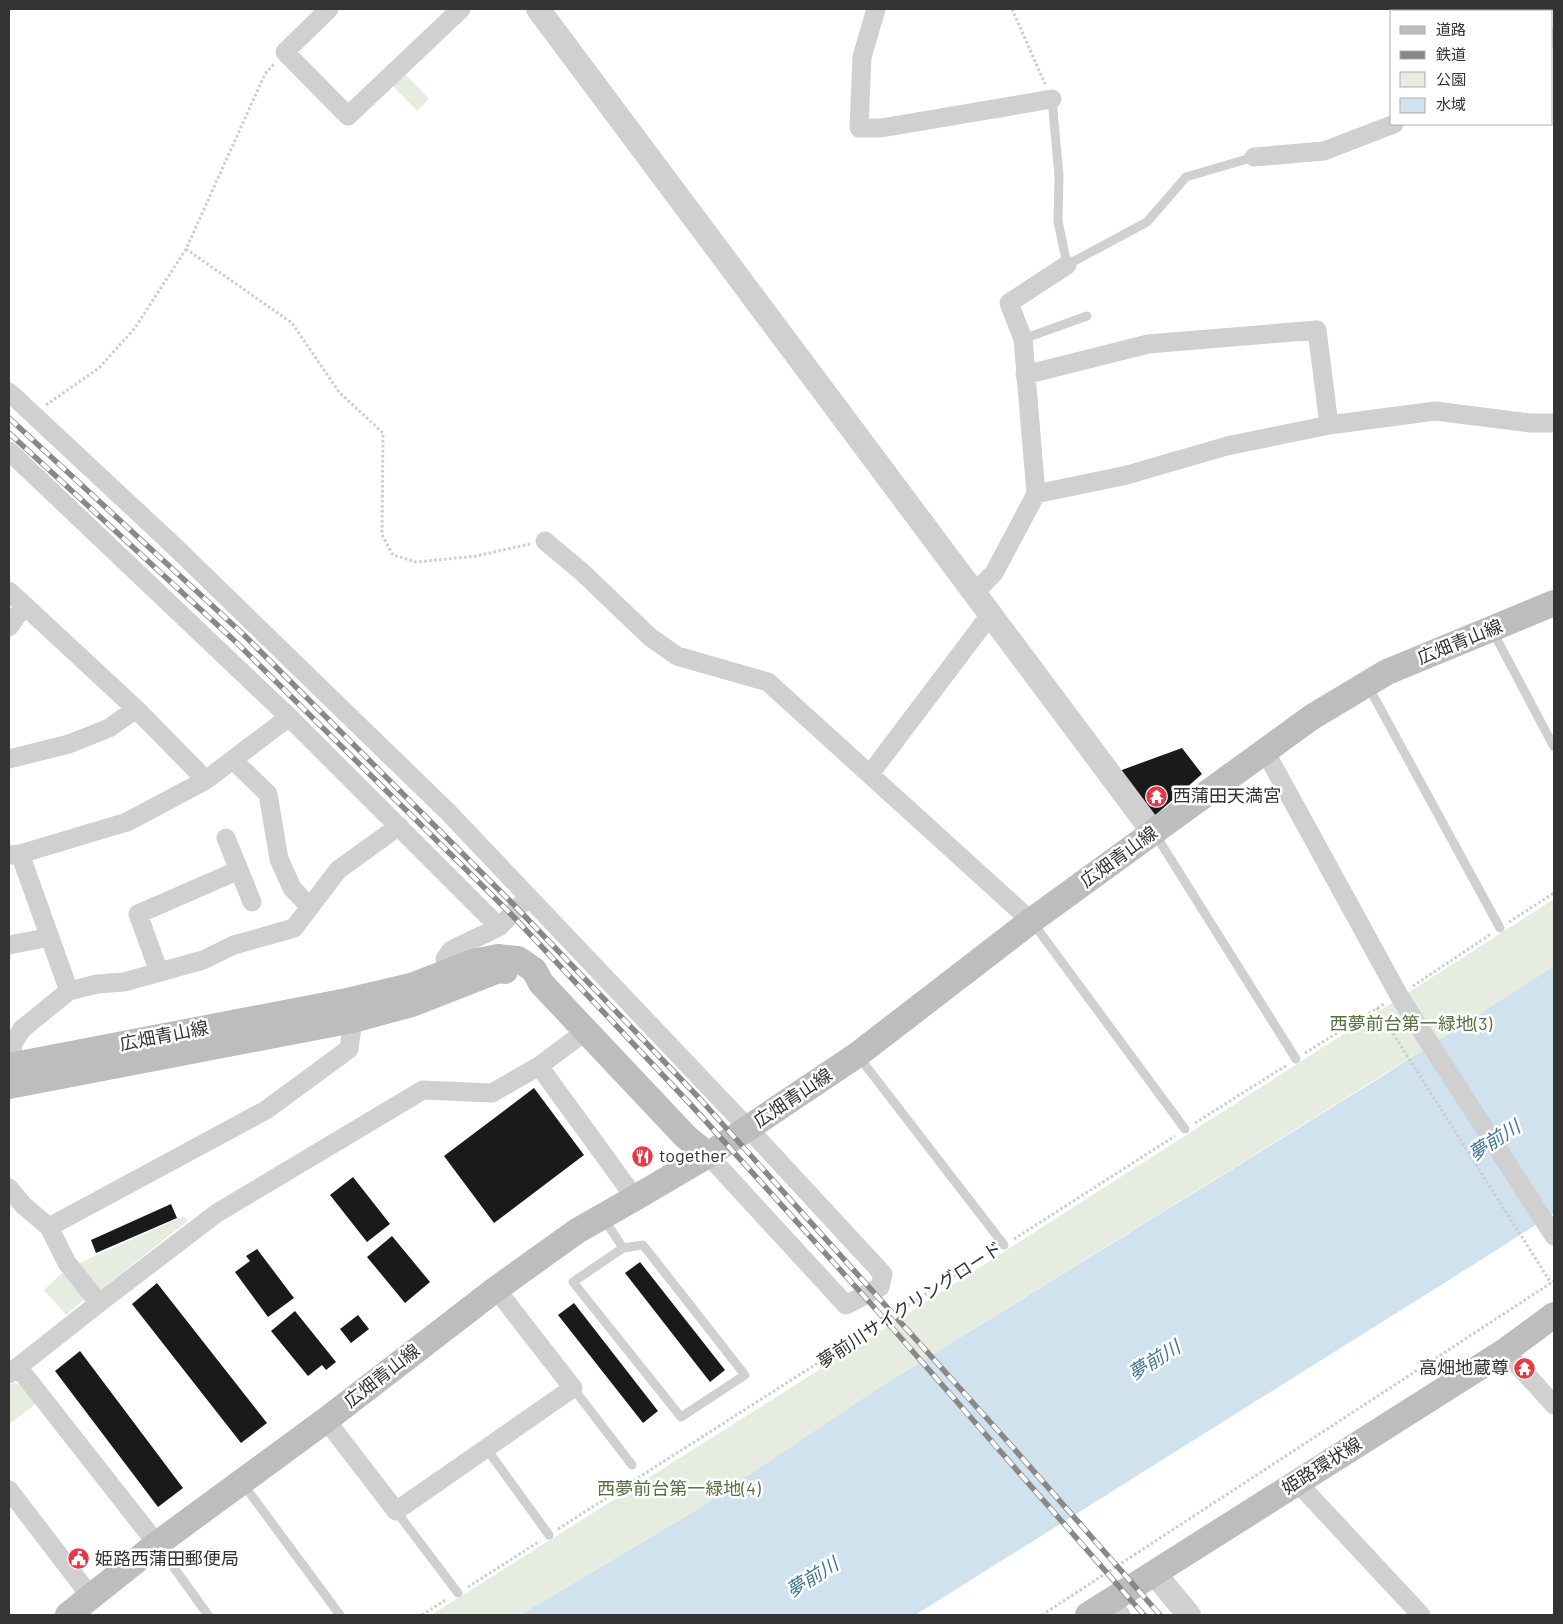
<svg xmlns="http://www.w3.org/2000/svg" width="1563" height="1624" font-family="Barlow,'Noto Sans JP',sans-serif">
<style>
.green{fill:#e6ecdf}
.water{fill:#cfe2ee}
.building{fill:#1a1a1a}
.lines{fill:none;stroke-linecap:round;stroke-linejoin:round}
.path{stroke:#cdcdcd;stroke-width:3;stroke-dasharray:2.5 2.5;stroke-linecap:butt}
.service{stroke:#d0d0d0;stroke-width:9}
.minor{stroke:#d0d0d0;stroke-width:19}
.tertiary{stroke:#d0d0d0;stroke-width:24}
.secondary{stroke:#bdbdbd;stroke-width:26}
.rail-casing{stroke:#888;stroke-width:5.5}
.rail{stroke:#fff;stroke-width:4;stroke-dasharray:11;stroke-linecap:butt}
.labels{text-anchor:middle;stroke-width:5;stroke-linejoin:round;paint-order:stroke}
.street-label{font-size:18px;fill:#333;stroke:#fff}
.poi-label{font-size:18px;fill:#333;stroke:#fff;text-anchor:start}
.park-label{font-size:18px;fill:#56703f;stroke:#fff}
.water-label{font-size:19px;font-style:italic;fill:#3f7597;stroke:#fff}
</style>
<rect width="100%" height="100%" fill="#fff"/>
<path class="green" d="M405 74 429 99 417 111 392 85Z
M1554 899V966L1426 1048 877 1389 695 1511 520 1615H431L854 1348Z
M184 1216 188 1221 97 1292 75 1265Z
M64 1271 87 1297 66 1315 44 1290Z
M13 1383 21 1384 36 1404 9 1424V1386Z"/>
<path class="water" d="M1554 966V1213L1473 1265 915 1615H520L695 1511 877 1389 1381 1077Z"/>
<path class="building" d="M1182 748 1202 774 1152 818 1119 771Z
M534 1088 584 1155 494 1223 444 1156Z
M353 1177 390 1224 367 1242 330 1195Z
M171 1204 177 1218 96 1253 91 1240Z
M392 1236 430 1282 405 1303 367 1257Z
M257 1249 294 1298 268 1317 235 1272 250 1261 246 1256Z
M640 1262 725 1370 710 1382 625 1273Z
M157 1283 267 1423 241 1443 132 1304Z
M574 1303 658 1411 643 1423 558 1315Z
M295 1311 336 1362 326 1370 322 1365 308 1376 271 1331Z
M358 1315 369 1329 351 1343 340 1329Z
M80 1351 183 1488 158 1507 55 1371Z"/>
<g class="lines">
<path class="path" d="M1012 9 1045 84
M186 249 292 323 339 392 383 433 382 535 393 555 416 562 476 556 530 544
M46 405 99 368 135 328 186 249 265 74 275 63
M1509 922 1554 893
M1413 986 1491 934
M1377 1008 1551 1283
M1305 1053 1384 1004
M1195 1123 1287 1065
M1014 1239 1175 1136
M558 1529 993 1251
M468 1587 540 1541
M422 1615 447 1599
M1042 1615 1554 1281"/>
<path class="service" d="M1052 99 1059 176 1058 221 1067 265 1147 222 1186 177 1254 157
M1023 339 1087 316
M1492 630 1554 747
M1368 686 1500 928
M1155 834 1296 1059
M1033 923 1185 1129
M859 1057 1004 1245
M604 1219 623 1248
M643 1245 745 1375 681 1417 573 1282 623 1248Z
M573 1388 632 1465
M486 1448 549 1535
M243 1484 340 1615
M396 1511 458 1593
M159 1547 208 1615"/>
<path class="minor" d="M329 9 285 52 348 116 461 9
M876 9 862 57 859 128H881L1052 99
M1469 9 1471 11
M1552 38 1554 37
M1254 157 1324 151 1394 124
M1025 375 1148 344 1317 330 1329 425
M9 392 173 545 448 812 748 1128 883 1274 880 1287 846 1305 708 1155
M9 451 289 717 499 927
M1036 494 1127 475 1227 446 1329 425 1435 411 1530 423H1554
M545 541 582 572 650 637 677 656 768 682 1031 921
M9 591 136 709 206 780
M974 593 994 573 1036 494 1023 339 1009 303 1067 265
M9 627 24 606
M1265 751 1401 999 1554 1236
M9 759 69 744 109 728 136 709
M233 760 268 794 279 859 292 888 310 907
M870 774 990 615
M226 838 252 902
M20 854 69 991
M9 855 20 854 127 822 206 780 289 717
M9 945 50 937
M449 970 445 959 451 950 499 927 528 897
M159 972 138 914 239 870
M14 1065 12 1045 22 1029 69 991 97 984 124 982 203 960 234 945 294 928 338 870 399 826
M539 1066 635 1198
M9 1188 23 1205 49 1227 67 1263 99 1303
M49 1227 266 1110 349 1049 353 1020
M1505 1351 1554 1405
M18 1367 157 1544
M9 1374 99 1303 217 1213 423 1090 492 1093 539 1066 586 1031
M326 1420 396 1511 573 1388 496 1289
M1297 1482 1421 1615
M9 1490 91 1597
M1109 1601 1121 1615"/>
<path class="tertiary" d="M538 9 1153 832
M1154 1573 1189 1615"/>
<path class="secondary" d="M9 1066 347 1001 411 986 473 962 498 957 518 959 534 970 541 983 586 1031 686 1137 708 1155
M9 1086 353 1020 412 1004 499 970 505 971
M68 1615 157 1544 326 1420 496 1289 577 1231 635 1198 708 1155 857 1055 1031 921 1312 717 1387 672 1554 603
M1088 1615 1505 1351 1554 1315"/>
<defs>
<path id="rail" d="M9 418 244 635 515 906 700 1099 1009 1443 1160 1615
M9 433 237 643 508 911 692 1106 872 1305 1144 1615"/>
</defs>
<use href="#rail" class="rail-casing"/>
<use href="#rail" class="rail"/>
</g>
<defs>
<symbol id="temple-disc" viewBox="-11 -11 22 22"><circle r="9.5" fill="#e63946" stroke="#fff"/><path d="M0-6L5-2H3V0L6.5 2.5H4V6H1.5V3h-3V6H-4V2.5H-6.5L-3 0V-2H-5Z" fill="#fff"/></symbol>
<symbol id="restaurant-disc" viewBox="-11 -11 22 22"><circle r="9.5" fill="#e63946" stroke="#fff"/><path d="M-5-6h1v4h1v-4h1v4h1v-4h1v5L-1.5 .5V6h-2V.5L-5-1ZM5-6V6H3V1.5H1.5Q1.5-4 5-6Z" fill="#fff"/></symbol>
<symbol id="civic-disc" viewBox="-11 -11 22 22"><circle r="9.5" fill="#e63946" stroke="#fff"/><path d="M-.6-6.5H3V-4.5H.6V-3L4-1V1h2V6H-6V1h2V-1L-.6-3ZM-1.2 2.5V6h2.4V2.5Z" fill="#fff"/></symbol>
</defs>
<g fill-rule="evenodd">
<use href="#temple-disc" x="1144" y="784" width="25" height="25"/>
<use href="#restaurant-disc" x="630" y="1144" width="25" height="25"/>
<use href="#temple-disc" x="1512" y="1356" width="25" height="25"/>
<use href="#civic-disc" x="66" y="1546" width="25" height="25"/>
</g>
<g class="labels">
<g class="street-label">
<text transform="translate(1460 642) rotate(-22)" y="6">広畑青山線</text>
<text transform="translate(1119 857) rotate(-36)" y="6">広畑青山線</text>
<text transform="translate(164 1036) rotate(-11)" y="6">広畑青山線</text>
<text transform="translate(793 1098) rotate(-34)" y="6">広畑青山線</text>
<text transform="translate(910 1305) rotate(-33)" y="6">夢前川サイクリングロード</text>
<text transform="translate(382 1376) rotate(-38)" y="6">広畑青山線</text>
<text transform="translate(1322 1466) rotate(-32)" y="6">姫路環状線</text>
</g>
<g class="poi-label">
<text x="1173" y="802">西蒲田天満宮</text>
<text x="659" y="1162">together</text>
<text x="1509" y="1374" text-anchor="end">高畑地蔵尊</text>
<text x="95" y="1565">姫路西蒲田郵便局</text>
</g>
<g class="park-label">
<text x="1411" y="1030">西夢前台第一緑地(3)</text>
<text x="679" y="1495">西夢前台第一緑地(4)</text>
</g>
<g class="water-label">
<text transform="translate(1494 1140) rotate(-33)" y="7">夢前川</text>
<text transform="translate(1154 1360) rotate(-32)" y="7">夢前川</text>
<text transform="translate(812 1577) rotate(-32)" y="7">夢前川</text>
</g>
</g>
<rect width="1563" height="1624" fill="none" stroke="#333333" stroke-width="20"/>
<rect x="1390" y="10" width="162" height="115" fill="#ffffff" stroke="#adadad"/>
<rect x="1400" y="26" width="25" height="8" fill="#bdbdbd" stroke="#adadad"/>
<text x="1436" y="35" font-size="15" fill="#333333">道路</text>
<rect x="1400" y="51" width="25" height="8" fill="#888888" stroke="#adadad"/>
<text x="1436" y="60" font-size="15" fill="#333333">鉄道</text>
<rect x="1400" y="72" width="25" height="15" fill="#e6ecdf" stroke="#adadad"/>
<text x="1436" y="85" font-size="15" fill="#333333">公園</text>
<rect x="1400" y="98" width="25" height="15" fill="#cfe2ee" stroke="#adadad"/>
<text x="1436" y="110" font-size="15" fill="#333333">水域</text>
</svg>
